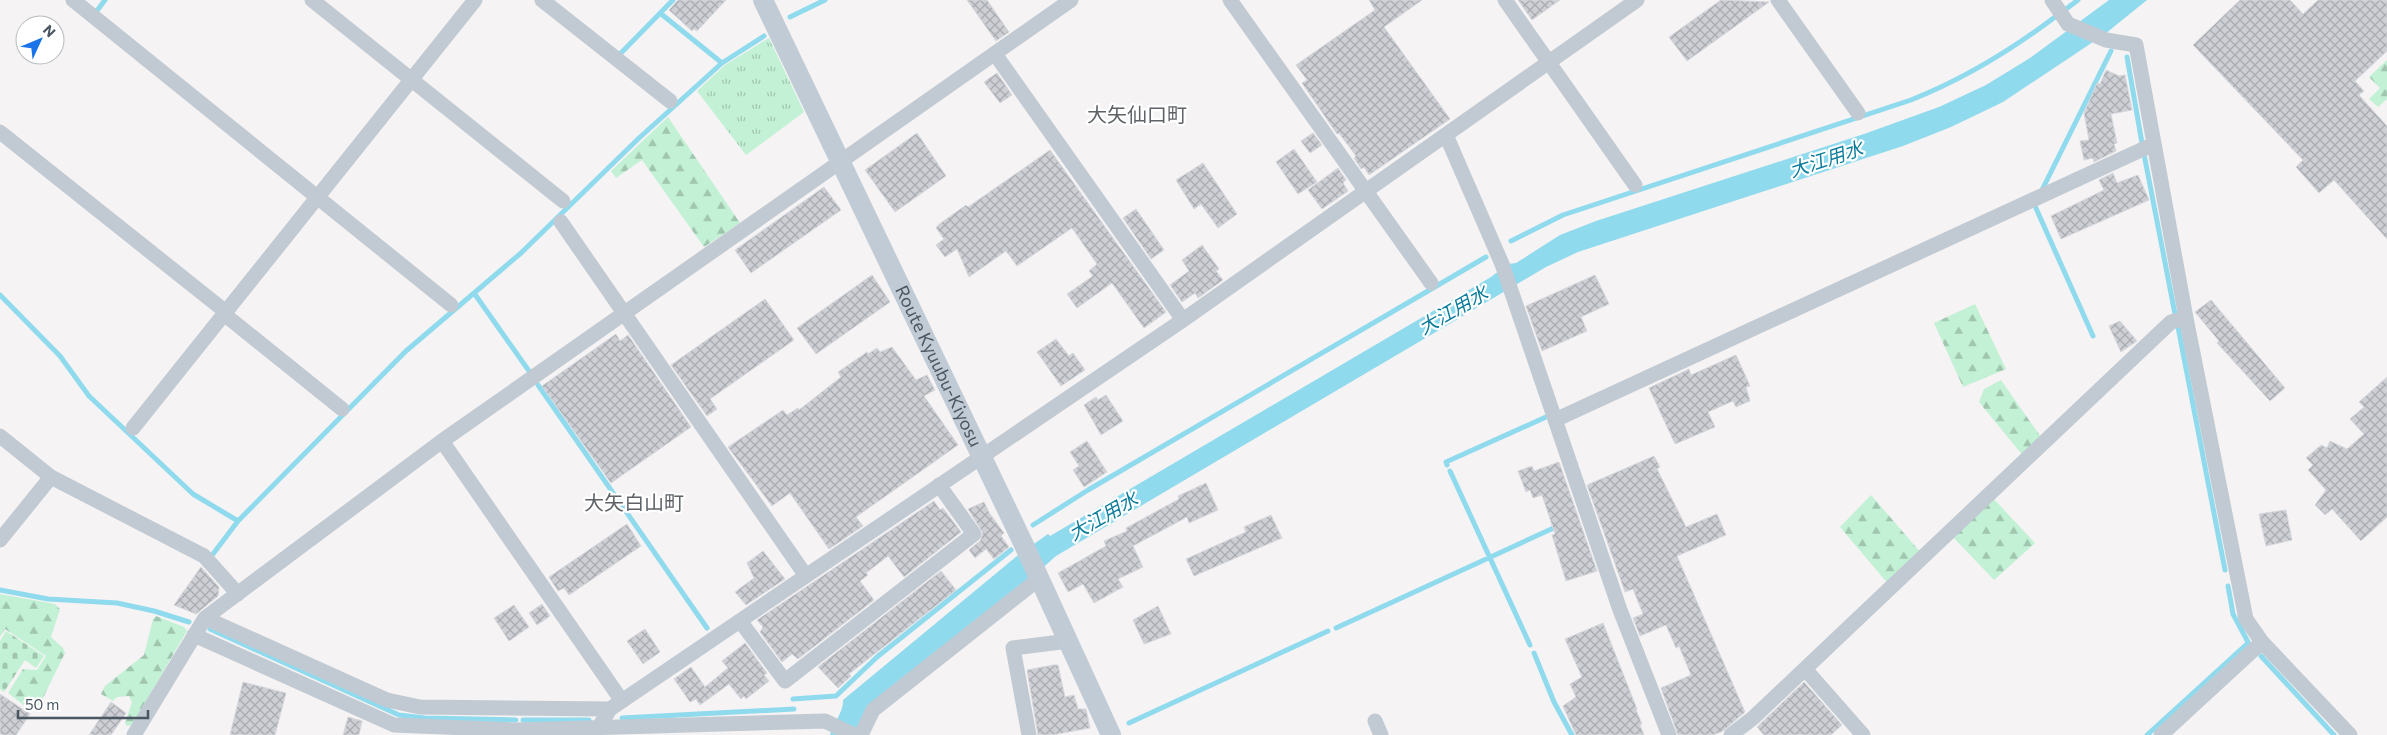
<svg xmlns="http://www.w3.org/2000/svg" width="2387" height="735" font-family="Commissioner,'Noto Sans JP',sans-serif">
<style>
.grass{fill:url(#grass-tufts)}
.forest{fill:url(#forest-firs)}
.cemetery{fill:url(#cemetery-stones)}
.water{fill:#90daee}
.lines{fill:none;stroke-linecap:round;stroke-linejoin:round}
.stream{stroke:#90daee;stroke-width:5}
.building{fill:url(#building-cross-hatch);stroke:#d7d9de}
.minor{stroke:#c1cad2;stroke-width:15}
.secondary{stroke:#c1cbd6;stroke-width:20}
.labels{text-anchor:middle;stroke-width:4.5;stroke-linejoin:round;paint-order:stroke}
.street-label{font-size:18px;fill:#4a5661;stroke:#fff}
.water-label{font-size:19px;font-style:italic;fill:#0c7c9b;stroke:#fff}
.quarter-label{font-size:20px;fill:#5f6368;stroke:#fff}
</style>
<defs>
<pattern id="grass-tufts" width="24" height="20" patternUnits="userSpaceOnUse" patternTransform="scale(1.25)"><rect width="24" height="20" fill="#c3f1d5"/><path d="M3 7l-1-3M5 7V3M7 7l1-3M15 17l-1-3M17 17v-4M19 17l1-3" fill="none" stroke="#a0c6b0"/></pattern>
<pattern id="forest-firs" width="22" height="20" patternUnits="userSpaceOnUse" patternTransform="scale(1.25)"><rect width="22" height="20" fill="#c3f1d5"/><path d="M5 1l3.5 6h-7zM16 11l3.5 6h-7z" fill="#a0c6b0"/></pattern>
<pattern id="cemetery-stones" width="16" height="16" patternUnits="userSpaceOnUse" patternTransform="scale(1.25)"><rect width="16" height="16" fill="#c3f1d5"/><path d="M2 7V4a2 2 0 0 1 4 0v3zM10 15v-3a2 2 0 0 1 4 0v3z" fill="#a0c6b0"/></pattern>
<pattern id="building-cross-hatch" width="8" height="8" patternUnits="userSpaceOnUse" patternTransform="scale(1.25)"><rect width="8" height="8" fill="#cdcfd5"/><path d="M0 0l8 8M0 8l8-8" fill="none" stroke="#a8abb0"/></pattern>
</defs>
<rect width="100%" height="100%" fill="#f5f3f3"/>
<path class="grass" d="M769 38 804 112 746 155 697 91 725 65Z"/>
<path class="forest" d="M2387 60V99L2378 107 2369 99 2380 88 2369 77Z
M668 117 740 223 704 247 642 160 616 178 611 171Z
M1975 304 2006 369 1963 387 1934 323Z
M2001 380 2043 440 2024 457 1979 402 1984 389Z
M1871 495 1922 554 1889 585 1840 527Z
M1992 497 2035 543 1994 580 1952 536Z
M0 594 55 604 60 609 51 637 63 648 65 653 40 704 29 709 8 693 23 669 37 670 46 656 5 629 0 637Z
M156 616 184 627 187 631 132 725 127 726 125 723 132 702 129 696 117 697 113 701 101 694 105 686 144 655 153 619Z"/>
<path class="cemetery" d="M6 631 44 656 36 668 25 660 4 692 0 689V641Z"/>
<path class="water" d="M2109 0H2147L2105 34 2003 102 1951 127 1903 146 1578 252 1546 267 1056 556 855 735H830C833 724 844 711 843 700L1017 556 1048 534 1050 536 1491 277 1508 264 1516 263 1560 235 1596 221 1864 134 1939 107 1986 85 2030 58Z"/>
<g class="lines">
<path class="stream" d="M2066 9 2078 0
M96 12 105 0
M660 13 722 63
M790 17 825 0
M618 54 619 55 673 0
M2127 57 2142 143
M2144 154 2175 314
M2042 190 2111 51
M2035 206 2093 336
M1511 241 1563 215 1911 100C1964 79 2010 51 2055 17
M474 293 529 371
M0 295 60 356 89 396 193 494 238 521 213 554
M2178 327 2225 570
M538 385 707 628
M1447 465 1446 462 1546 417
M1450 471 1530 645
M238 521 406 351 521 253 638 139 722 63 764 36
M1033 525 1088 490 1486 257
M2228 586 2233 614 2248 642
M0 590 48 599 117 603 154 611 189 622
M1336 628 1558 526
M210 629 399 715 425 718 516 720
M1534 653 1554 702 1572 735
M2261 656 2334 735
M793 699 836 696 877 657 1011 550
M622 718 794 709
M523 720H589
M1129 723 1328 631
M2147 735 2248 643"/>
</g>
<path class="building" d="M678 0H726L697 31 694 29 692 31 669 10Z
M967 0H987L1009 32 996 41Z
M1369 0H1422L1384 27 1450 119 1369 175 1364 167 1361 169 1354 158 1356 156 1339 133 1337 134 1302 83 1307 80 1296 65 1375 10Z
M1518 0H1560L1532 20Z
M1721 0 1769 2 1687 61 1669 37Z
M2240 0H2290L2303 14 2318 0H2387V51L2355 81 2364 91 2359 95 2387 126V239L2334 180 2319 193 2296 167 2303 160 2193 45Z
M2106 70 2119 76 2125 75 2132 110 2111 114 2117 143 2114 144 2116 151 2094 162 2093 158 2084 160 2080 141 2089 140 2084 113 2097 83 2100 84Z
M997 73 1012 95 1000 103 984 82Z
M917 133 946 176 895 212 865 170Z
M1313 133 1322 145 1310 153 1301 141Z
M1294 149 1317 182 1298 194 1276 162Z
M1050 150 1166 312 1144 328 1112 283 1077 308 1067 294 1093 276 1089 271 1097 264 1072 228 1017 266 1006 251 969 277 957 249 945 257 936 245 944 239 936 228 938 225 966 205 968 207Z
M1203 163 1237 214 1218 228 1201 204 1194 209 1176 180Z
M1338 168 1346 180 1343 183 1348 191 1322 209 1308 190Z
M2113 173 2117 183 2138 175 2149 200 2061 239 2051 216 2104 190 2099 180Z
M824 187 841 210 751 273 735 250Z
M1136 209 1164 250 1151 259 1123 218Z
M1202 245 1219 269 1216 271 1223 280 1198 298 1195 293 1182 302 1170 285 1189 271 1182 260Z
M872 275 890 302 816 354 797 328Z
M1595 275 1609 304 1581 317 1587 331 1542 351 1526 306Z
M765 299 794 340 710 399 717 409 707 416 671 365Z
M2211 300 2285 388 2270 401 2217 343 2219 341 2195 312Z
M2120 321 2137 341 2121 352 2109 326Z
M616 334 620 341 628 335 691 427 611 483 542 386Z
M1056 339 1069 356 1073 353 1085 370 1061 386 1037 352Z
M892 347 916 380 927 375 935 390 924 396 958 445 856 517 863 526 829 549 790 493 772 506 728 447 783 410 787 415 798 408 799 410 841 377 838 372 867 352 868 354 877 348 880 352Z
M1736 355 1750 386 1746 387 1750 401 1736 407 1733 401 1708 412 1715 427 1675 444 1649 388 1689 369 1691 375Z
M2387 377V517L2361 541 2332 509 2325 515 2315 505 2326 490 2308 470 2313 465 2306 458 2321 445 2327 448 2330 441 2347 449 2364 434 2350 419 2364 407 2359 402Z
M1106 395 1123 421 1101 435 1084 405 1096 397 1098 400Z
M1087 441 1107 472 1084 487 1073 470 1079 466 1070 452Z
M1654 456 1660 467 1657 469 1686 527 1717 514 1726 535 1677 556 1745 712 1723 731 1713 735H1678L1661 688 1691 675 1679 646 1676 648 1666 625 1640 636 1633 618 1643 614 1633 589 1625 592 1587 485Z
M1559 462 1597 571 1566 581 1552 535 1555 534 1542 495 1533 498 1530 490 1526 492 1518 471 1532 466 1534 471Z
M1206 483 1218 510 1189 523 1187 517 1133 546 1143 567 1118 579 1123 587 1094 603 1083 584 1068 592 1058 573 1106 546 1104 541 1127 531 1126 528 1179 499 1178 496Z
M934 501 940 510 943 508 961 532 904 577 888 556 866 573 868 575 860 581 874 600 798 659 792 654 782 662 760 632 763 627 757 620Z
M984 502 990 514 1004 533 1001 536 1009 547 994 559 986 549 975 558 969 550 980 541 983 533 968 509Z
M2286 510 2292 540 2266 546 2259 514Z
M1271 515 1282 538 1194 576 1186 559 1246 532 1244 527Z
M627 524 641 546 569 595 564 588 558 591 549 577Z
M763 551 785 579 746 605 735 592 754 578 747 563Z
M201 567 219 587 218 596 196 614 174 605Z
M941 571 956 590 849 674 851 676 838 688 818 667Z
M542 604 550 616 537 625 529 613Z
M514 605 529 627 509 641 494 618Z
M1158 606 1171 634 1144 644 1133 620Z
M1603 623 1637 709 1636 710 1642 724 1640 725 1644 735H1576L1563 706 1576 697 1570 684 1582 677 1565 639Z
M645 629 660 652 643 664 627 641Z
M745 643 767 673 764 675 769 681 746 699 744 696 741 699 729 684 700 705 696 699 690 702 674 679 691 667 705 687 728 668 722 661Z
M1053 665H1058L1065 697 1074 695 1078 709H1086L1090 728 1052 735H1038L1027 670Z
M243 682 286 693 275 735H230Z
M1804 682 1842 725 1831 735H1764L1757 727Z
M0 694 30 714 16 735H0Z
M111 702 126 713 111 735H89Z
M348 717 362 721 359 735H343Z"/>
<g class="lines">
<path class="minor" d="M73 0 451 305
M312 0 563 201
M542 0 670 101
M1230 0 1431 283
M1505 0 1635 185
M1778 0 1858 113
M2052 0 2068 24 2106 40 2136 45 2186 318 2246 619 2262 642 2350 735
M995 54 1183 320
M0 132 226 312
M1446 135 1502 264 1620 610 1669 735
M561 222 806 576
M224 314 342 409
M1555 420 2154 144
M133 428 475 0
M0 436 51 477 204 556 238 594
M442 441 622 701
M0 540 51 477
M205 618 387 700 420 707 610 709
M740 621 785 681 974 534 939 485
M194 635 394 725 517 730 825 721 854 735
M1805 669 1863 735
M1375 721 1381 735
M134 735 205 618 442 441 1071 0
M594 735 610 709 1183 320 1637 0
M861 735 873 710 1040 578
M1029 735 1013 648 1069 641
M1731 735 1753 718 2171 322 2186 318
M2161 735 2262 642"/>
<path class="secondary" id="s1" d="M763 0 1024 545 1111 735"/>
</g>
<g class="labels">
<g class="street-label">
<text dy="6" stroke="none"><textPath href="#s1" startOffset="406">Route Kyuubu-Kiyosu</textPath></text>
</g>
<g class="water-label">
<text transform="translate(1826 159) rotate(-18)" y="7">大江用水</text>
<text transform="translate(1453 310) rotate(-30)" y="7">大江用水</text>
<text transform="translate(1103 516) rotate(-30)" y="7">大江用水</text>
</g>
<g class="quarter-label">
<text x="1137" y="122">大矢仙口町</text>
<text x="634" y="510">大矢白山町</text>
</g>
</g>
<g transform="translate(40 40) rotate(46)"><circle r="24" fill="#ffffff" stroke="#b7bbc0"/>
<path d="M0-4L9 19L0 12L-9 19Z" fill="#1a73e8"/>
<text y="-8" font-size="14" font-weight="bold" text-anchor="middle" fill="#4a5661">N</text>
</g>
<path d="M18 710v8h130v-8" fill="none" stroke="#4a5661" stroke-width="2.5"/>
<text x="25" y="710" font-size="15" fill="#4a5661" stroke="#ffffff" stroke-width="4" paint-order="stroke">50 m</text>
</svg>
